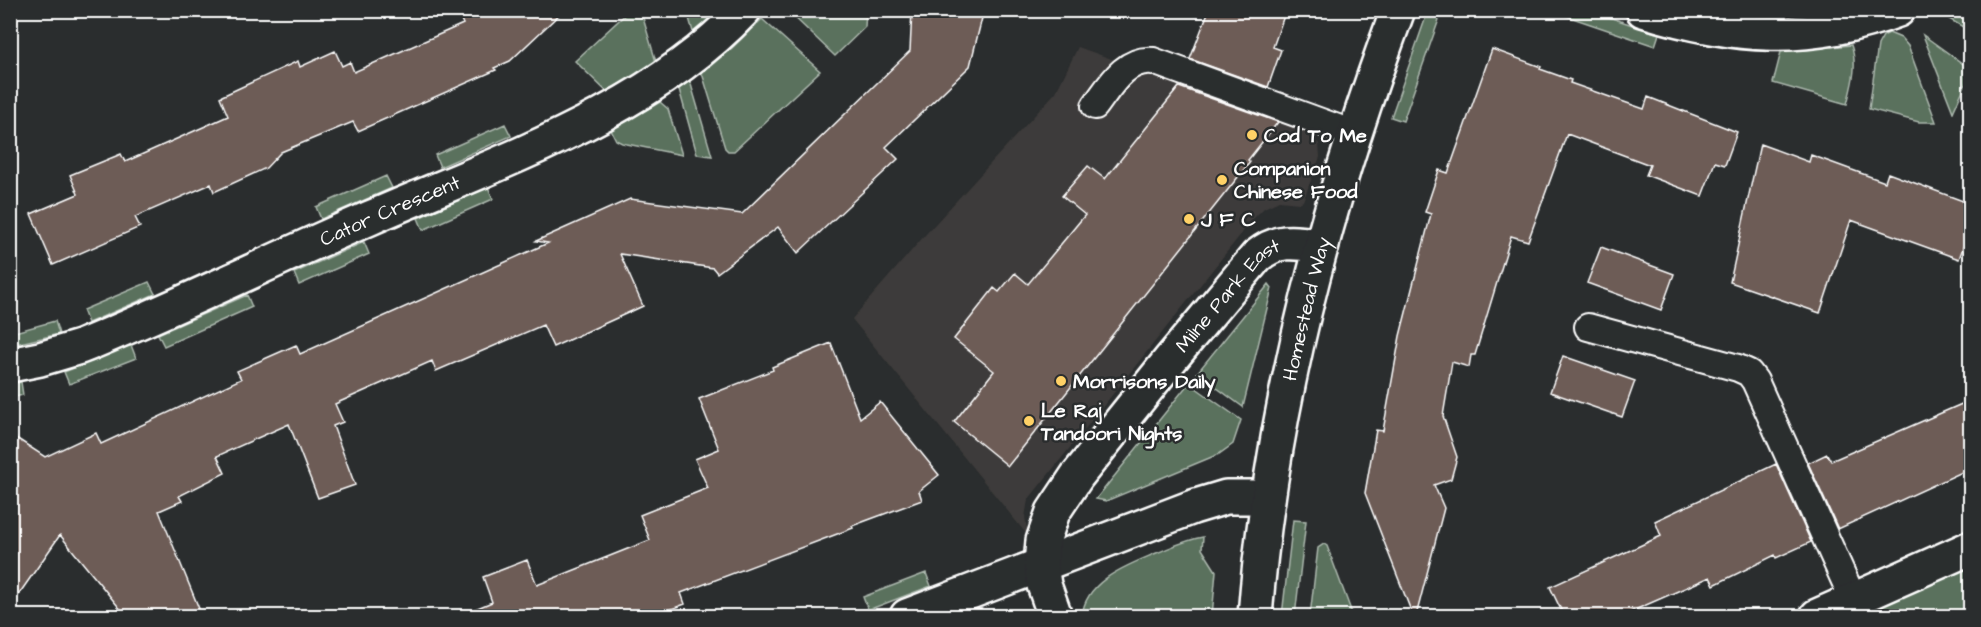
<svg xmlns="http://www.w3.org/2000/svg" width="1981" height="627" font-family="'Architects Daughter',sans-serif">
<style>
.built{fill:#3e3b3a}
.green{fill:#5a715d;stroke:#acb8ae;stroke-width:1.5}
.building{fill:#6d5b56;stroke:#fff;stroke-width:1.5}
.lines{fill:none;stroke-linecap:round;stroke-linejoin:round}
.service-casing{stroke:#fff;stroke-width:30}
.minor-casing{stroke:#fff;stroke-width:38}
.service{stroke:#2a2d2e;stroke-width:26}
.minor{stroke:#2a2d2e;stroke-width:33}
.poi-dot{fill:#ffd166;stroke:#2a2d2e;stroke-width:2}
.labels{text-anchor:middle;stroke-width:5;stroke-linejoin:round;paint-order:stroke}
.poi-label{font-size:20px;font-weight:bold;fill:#fff;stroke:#2a2d2e;text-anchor:start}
.street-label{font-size:20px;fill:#fff;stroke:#2a2d2e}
</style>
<rect width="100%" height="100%" fill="#2a2d2e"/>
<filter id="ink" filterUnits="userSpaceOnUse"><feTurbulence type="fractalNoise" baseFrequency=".0167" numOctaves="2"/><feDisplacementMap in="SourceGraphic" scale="12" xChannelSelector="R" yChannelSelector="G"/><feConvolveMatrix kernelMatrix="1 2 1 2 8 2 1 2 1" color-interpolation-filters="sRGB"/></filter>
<g filter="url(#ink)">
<path class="built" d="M1078 47 1217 97 1305 132 1311 135 1319 144 1320 157 1303 201 1299 203 1279 201 1264 208 1254 218 1028 500 1025 517 1028 536 852 319 926 234 1056 92Z"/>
<path class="green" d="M629 11H641L656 62 628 80 606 91 575 61Z
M687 11V10L718 11 693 32Z
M788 11H866L865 27 835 56Z
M1428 11H1442L1403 121 1391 117Z
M1552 11H1591L1659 34 1655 46Z
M1720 11H1776V15Z
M1787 11H1840L1787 15Z
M1939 11H1970V31L1937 12Z
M762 19 820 71 734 151H728L725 148 702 73 732 48Z
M1889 33 1901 38 1908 46 1936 122H1919L1869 109 1878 45 1883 36Z
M1923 35 1970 69V74L1953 112Z
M1851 45C1858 65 1852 84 1847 104L1773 83 1781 52Z
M690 81 712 156 697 154 679 89Z
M660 102 668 109 682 155 622 143 616 140 611 130Z
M505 124 511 136 440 167 435 155Z
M386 176 392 188 321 219 316 207Z
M488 187 493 199 423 230 418 218Z
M364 242 369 254 299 285 294 273Z
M149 282 155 294 88 323 83 310Z
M1269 284 1272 288 1243 407 1197 373Z
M247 295 252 307 164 346 158 334Z
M55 321 59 334 11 345V333Z
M131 345 136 358 69 384 64 372Z
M21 382 23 395 11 398V384Z
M1189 383 1241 420 1233 444 1219 454 1106 501 1096 499Z
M1293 520 1306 521 1295 616H1282Z
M1203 537 1202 549 1216 571 1212 616H1082C1085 581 1126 566 1154 554 1170 548 1185 540 1203 537Z
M1324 544 1327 546 1353 616H1310L1318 548Z
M1970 565V616H1854Z
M926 573 931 586 868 610 863 597Z"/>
<path class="building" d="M457 10H564L510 61 494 68 496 70 358 131 353 122 281 152 266 168 214 192 211 184 135 217 140 227 53 265 31 214 78 194 70 175 121 154 125 162 228 116 220 97 298 61 300 67 335 51 342 66 350 62 354 72 463 24Z
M912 10H984L970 66 886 147 898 159 798 253 778 227 717 273 713 268 620 254 643 306 553 347 543 325 436 371 432 361 335 404 343 422 333 426 355 485 318 498 289 424 217 456 225 473 179 496 182 501 159 511 202 616H126L60 535 10 607V434L45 457 96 433 101 444 241 379 237 371 296 345 300 354 548 243 536 241 630 199 742 214 910 51Z
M1209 10H1286L1273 47 1281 50 1268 87 1190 59Z
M1492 49 1541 67 1540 69 1571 80 1570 83 1644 109 1648 97 1737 132 1725 165 1715 162 1702 196 1646 175 1650 165 1567 134 1528 241 1511 236 1475 355H1471L1469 367 1452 362 1443 416 1457 457 1451 479 1434 485 1444 508 1416 616H1413L1365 493 1376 430 1383 431 1400 336 1431 214 1425 212 1439 170 1448 173Z
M1179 87 1278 122 1248 160 1250 162 1008 466 954 422 994 371 954 339 994 288 999 292 1015 273 1028 284 1085 215 1062 196 1088 166 1105 179Z
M1760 144 1809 162 1811 155 1885 182 1888 173 1971 204V225L1959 259 1851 220 1820 313 1730 282Z
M1601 247 1674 274 1661 310 1587 283Z
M831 343 860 418 880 402 939 475 919 491 922 500 852 526 853 528 681 593 685 604 653 616H463V614L492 602 483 577 527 560 537 585 650 540 640 515 708 488 695 459 719 449 699 399 773 370 772 367Z
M1563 356 1635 381 1622 417 1550 392Z
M1971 400V468L1838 529 1808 463 1827 454 1831 461Z
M1776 464 1811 542 1776 558 1775 555 1714 585 1710 577 1621 616H1564L1550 587 1661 536 1655 521Z"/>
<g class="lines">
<defs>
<path id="service" d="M1095 106C1110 86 1125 58 1153 61L1354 134
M1588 327 1738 368 1749 373 1755 381 1854 601"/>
<g id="minor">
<path d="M1643 10C1734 38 1807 44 1898 10"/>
<path id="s1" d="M10 365 40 359 80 347C178 307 273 260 370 218 498 162 647 113 744 10"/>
<path d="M907 616 1193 507 1226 497H1268"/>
<path id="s2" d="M1055 616 1044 585 1041 565 1043 541 1053 512 1077 476 1170 360 1257 256C1279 238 1295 242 1322 246"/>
<path id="s3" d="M1255 616C1271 409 1325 205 1398 10"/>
<path d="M1817 616 1970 548"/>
</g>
</defs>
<use href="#service" class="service-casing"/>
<use href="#minor" class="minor-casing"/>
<use href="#service" class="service"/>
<use href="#minor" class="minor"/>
</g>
</g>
<g class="poi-dot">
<circle cx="1252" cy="135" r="6"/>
<circle cx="1222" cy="180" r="6"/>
<circle cx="1189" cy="219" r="6"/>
<circle cx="1061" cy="381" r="6"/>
<circle cx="1029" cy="421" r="6"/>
</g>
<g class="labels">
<g class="poi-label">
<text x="1264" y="142">Cod To Me</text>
<text x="1234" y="175">Companion<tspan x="1234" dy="23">Chinese Food</tspan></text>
<text x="1201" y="226">J F C</text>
<text x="1073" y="388">Morrisons Daily</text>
<text x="1041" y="417">Le Raj<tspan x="1041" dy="23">Tandoori Nights</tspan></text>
</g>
<g class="street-label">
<text dy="7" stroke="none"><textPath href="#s1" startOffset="411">Cator Crescent</textPath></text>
<text dy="7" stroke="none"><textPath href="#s2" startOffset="387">Milne Park East</textPath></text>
<text dy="7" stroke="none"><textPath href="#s3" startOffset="312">Homestead Way</textPath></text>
</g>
</g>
<rect width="1981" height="627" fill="none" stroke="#2a2d2e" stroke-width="36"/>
<rect x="18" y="18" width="1945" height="591" fill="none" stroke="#fff" stroke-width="2" filter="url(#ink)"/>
</svg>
